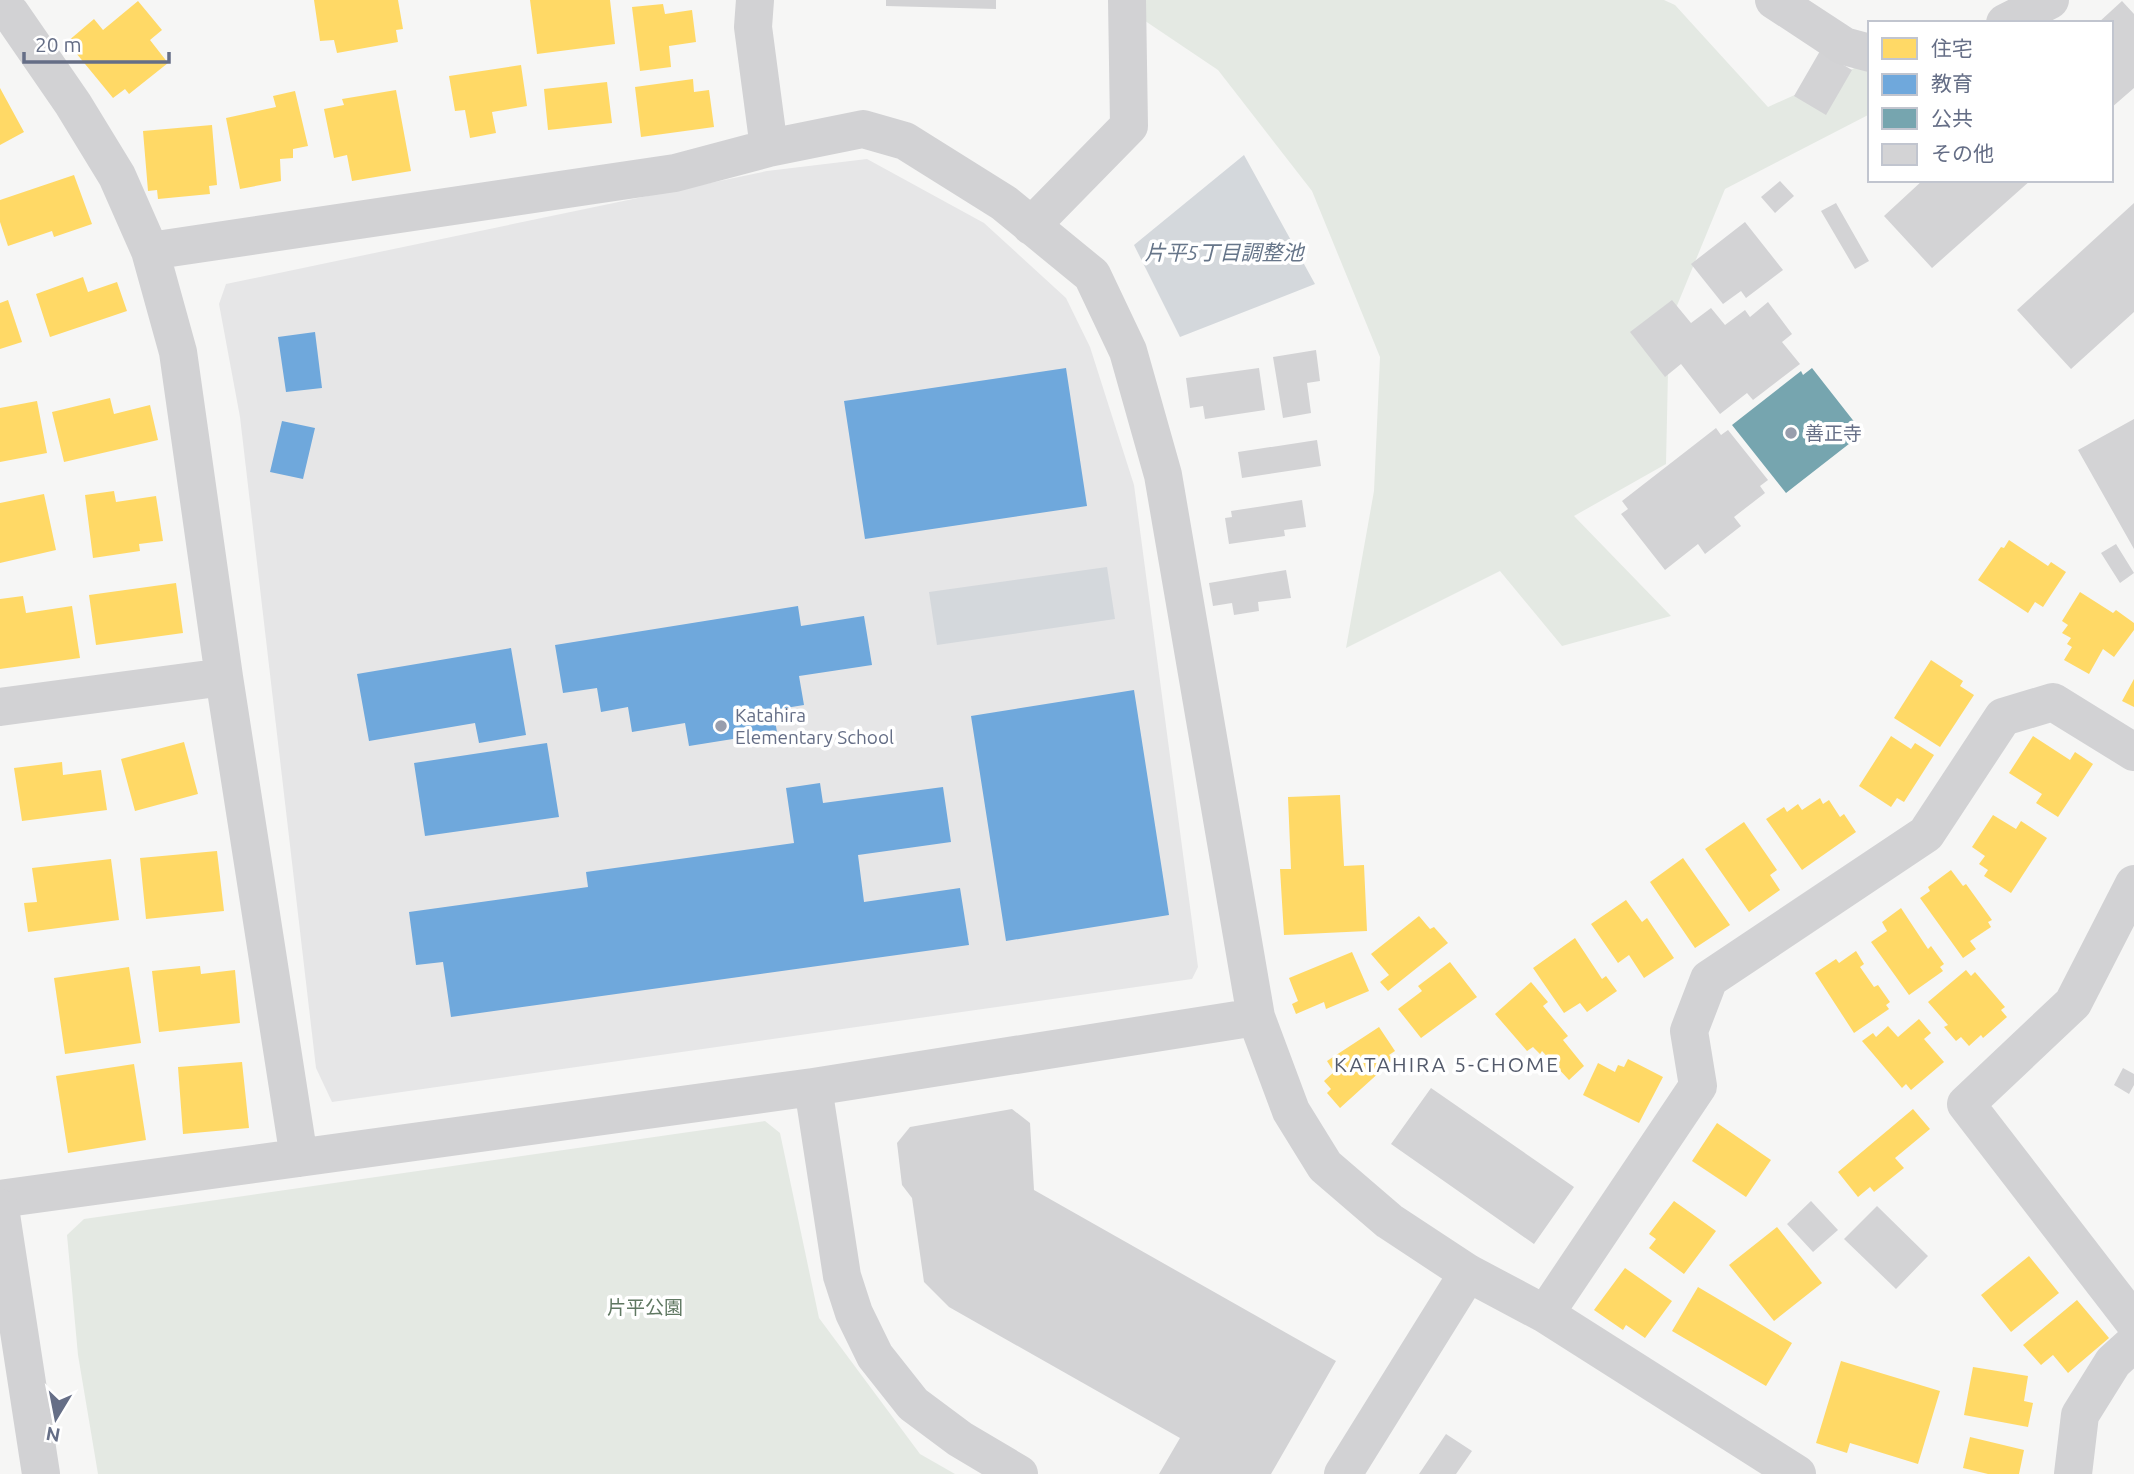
<svg xmlns="http://www.w3.org/2000/svg" width="2134" height="1474" font-family="Ubuntu,'Noto Sans JP',sans-serif">
<style>
.built{fill:#e6e6e7}
.green{fill:#e4e9e3}
.water{fill:#d4d8dc}
.homes{fill:#ffd966}
.schools{fill:#6fa8dc}
.public{fill:#76a5af}
.building{fill:#d3d3d5}
.lines{fill:none;stroke-linecap:round;stroke-linejoin:round}
.minor{stroke:#d2d2d4;stroke-width:38}
.tertiary{stroke:#d2d2d4;stroke-width:38}
.poi-dot{fill:#989ead;stroke:#fff;stroke-width:2.5}
.labels{text-anchor:middle;stroke-width:7;stroke-linejoin:round;paint-order:stroke}
.poi-label{font-size:19px;fill:#656e86;stroke:#fff;text-anchor:start}
.park-label{font-size:19px;fill:#607862;stroke:#fff}
.water-label{font-size:21px;font-style:italic;fill:#667589;stroke:#fff}
.neighbourhood-label{font-size:21px;letter-spacing:2px;fill:#535a6b;stroke:#fff}
</style>
<rect width="100%" height="100%" fill="#f6f6f5"/>
<path class="built" d="M867 159 984 223 1066 298 1090 347 1134 485 1198 967 1192 979 332 1102 316 1068 240 417 219 304 226 284 767 171Z"/>
<path class="green" d="M1114 0H1664L1675 5 1768 107 1870 61V114L1725 189 1669 325 1666 464 1574 516 1671 616 1562 646 1500 571 1346 648 1374 491 1380 357 1312 191 1218 70Z
M765 1121 780 1133 819 1318 920 1454 955 1474H98L78 1355 67 1235 84 1219Z"/>
<path class="water" d="M1244 155 1315 284 1180 337 1134 245Z
M1107 567 1115 619 937 645 929 592Z"/>
<path class="homes" d="M314 0H398L403 29 396 30 398 42 337 53 334 40 320 41Z
M530 0H610L615 44 537 54Z
M138 1 162 30 150 40 168 63 129 94 125 89 113 98 67 42 94 19 103 30Z
M663 4 665 14 692 10 696 42 669 46 671 67 640 71 632 7Z
M521 65 527 106 492 112 496 133 470 138 465 110 455 111 449 76Z
M693 79 694 92 709 90 714 127 641 137 635 87Z
M607 82 612 123 548 130 544 89Z
M0 88 24 132 0 145Z
M396 90 411 171 352 181 347 155 334 158 324 109 344 105 342 99Z
M295 91 308 146 293 149V158L280 159 281 181 240 189 226 118 276 107 273 96Z
M212 125 217 185 209 186 210 194 158 199 157 190 148 191 143 131Z
M74 175 92 224 54 237 52 231 8 246 0 222V200Z
M83 277 88 292 117 282 127 311 50 337 36 294Z
M8 300 22 342 0 349V303Z
M110 398 114 414 150 405 158 440 64 462 52 412Z
M37 401 47 453 0 462V408Z
M114 491 116 502 156 496 163 541 139 544 140 551 93 558 85 495Z
M44 494 56 550 0 563V503Z
M2009 540 2048 566 2051 562 2066 572 2043 607 2035 602 2028 613 1978 580 2001 547 2004 548Z
M176 583 183 633 96 645 89 595Z
M2080 592 2113 613 2116 610 2134 623V630L2114 657 2103 649 2089 674 2064 660 2072 647 2067 644 2071 638 2062 633 2068 625 2062 621Z
M23 596 26 613 72 606 80 658 0 669V599Z
M1931 660 1963 681 1960 686 1974 695 1940 747 1894 718Z
M2134 679V707L2122 701Z
M1891 736 1911 749 1915 743 1934 755 1904 802 1897 798 1891 807 1859 786Z
M2033 736 2070 760 2075 752 2093 764 2058 817 2036 803 2042 794 2009 773Z
M184 742 198 794 135 811 121 759Z
M62 762 63 775 101 770 107 810 22 821 14 768Z
M1340 795 1344 866 1364 865 1367 931 1284 935 1280 869H1291L1288 797Z
M1820 798 1823 804 1829 800 1840 817 1844 814 1856 832 1802 870 1766 819 1784 807 1787 812 1798 804 1802 810Z
M1993 815 2016 829 2021 821 2047 838 2011 893 1984 876 1988 870 1979 864 1985 856 1972 847Z
M1744 822 1777 870 1770 875 1780 890 1749 912 1705 849Z
M217 851 224 911 146 919 140 858Z
M1683 858 1730 925 1695 948 1650 882Z
M111 859 119 920 28 932 24 903 37 902 32 868Z
M1951 870 1963 886 1966 884 1992 920 1988 922 1991 927 1970 941 1976 949 1963 958 1920 898 1930 891 1928 887Z
M1626 900 1642 922 1647 918 1674 958 1644 978 1629 955 1618 963 1591 924Z
M1901 908 1928 949 1931 946 1944 964 1940 967 1943 971 1909 995 1871 942 1887 931 1882 922Z
M1419 916 1430 929 1434 927 1448 943 1388 991 1380 982 1389 975 1371 954Z
M1575 938 1602 979 1606 976 1617 991 1587 1012 1580 1003 1564 1013 1533 968Z
M1856 951 1864 964 1860 967 1874 987 1878 985 1890 1002 1886 1005 1889 1009 1854 1033 1815 973 1836 959 1839 963Z
M1352 952 1369 991 1326 1009 1324 1002 1296 1014 1292 1004 1298 1001 1289 978Z
M1450 962 1477 997 1421 1038 1398 1009 1422 991 1418 986Z
M200 966 201 974 235 970 240 1023 159 1032 152 971Z
M129 967 141 1043 65 1054 54 978Z
M1966 970 1971 976 1975 972 2005 1007 2001 1010 2007 1017 1983 1038 1981 1035 1969 1046 1961 1037 1956 1041 1944 1027 1948 1025 1928 1002Z
M1531 982 1548 1002 1543 1006 1568 1036 1563 1040 1584 1066 1569 1080 1542 1051 1540 1054 1533 1047 1527 1051 1495 1014Z
M1919 1019 1931 1033 1924 1039 1944 1062 1911 1090 1906 1084 1902 1088 1862 1041 1873 1033 1876 1037 1888 1026 1898 1037Z
M1379 1027 1395 1051 1389 1055 1393 1060 1340 1108 1327 1093 1331 1089 1324 1081 1334 1072 1327 1061Z
M1628 1059 1663 1077 1639 1123 1583 1095 1598 1063 1615 1072 1618 1065 1624 1067Z
M242 1062 249 1128 183 1134 178 1067Z
M134 1064 146 1140 68 1153 56 1076Z
M1913 1109 1930 1129 1895 1158 1904 1168 1874 1192 1870 1187 1858 1197 1838 1172Z
M1717 1123 1771 1160 1746 1197 1692 1161Z
M1674 1201 1716 1231 1684 1274 1649 1248 1656 1239 1649 1234Z
M1777 1227 1822 1283 1774 1321 1729 1265Z
M2029 1256 2059 1293 2011 1332 1981 1295Z
M1625 1268 1672 1301 1645 1338 1626 1325 1623 1330 1594 1310Z
M1698 1287 1792 1343 1766 1386 1672 1331Z
M2077 1300 2109 1338 2068 1373 2053 1355 2041 1365 2023 1345Z
M1841 1361 1940 1391 1918 1464 1850 1443 1847 1453 1816 1443Z
M1973 1367 2028 1376 2024 1401 2033 1403 2028 1427 1964 1415Z
M1970 1437 2024 1450 2019 1474H1988L1963 1468Z"/>
<path class="schools" d="M315 332 322 388 286 392 278 337Z
M1066 368 1087 506 865 539 844 401Z
M282 421 315 428 303 479 270 472Z
M798 606 801 626 864 616 872 665 799 676 804 705 773 710 777 732 689 746 685 723 632 732 628 707 601 712 597 688 563 693 555 645Z
M511 648 526 735 479 743 475 723 369 741 357 674Z
M1134 690 1169 915 1006 941 971 716Z
M547 743 559 817 425 836 414 763Z
M820 783 823 803 943 787 951 842 858 855 864 902 960 888 969 945 451 1017 443 962 416 965 409 912 588 887 586 872 794 843 786 788Z"/>
<path class="public" d="M1812 368 1863 433 1786 493 1732 425 1801 371 1803 375Z"/>
<path class="building" d="M886 0H996V9L886 6Z
M2122 1 2134 14V88L2111 108V23H2098Z
M1820 51 1852 70 1826 115 1794 96Z
M1923 180H2031L1932 268 1884 216Z
M1780 181 1794 196 1775 213 1761 197Z
M1836 203 1869 261 1855 269 1821 211Z
M2134 203V312L2071 369 2017 310Z
M1745 222 1783 270 1746 298 1741 291 1723 304 1691 264Z
M1672 300 1691 323 1711 308 1725 325 1745 310 1750 317 1768 302 1792 334 1782 342 1800 364 1753 400 1747 393 1720 414 1681 364 1665 377 1630 332Z
M1316 350 1320 381 1307 383 1311 413 1283 418 1273 357Z
M1259 368 1265 410 1205 419 1203 406 1190 408 1186 378Z
M2134 419V549L2078 450Z
M1716 428 1721 435 1728 430 1768 480 1760 486 1765 493 1734 517 1741 526 1705 554 1698 544 1665 570 1621 514 1628 509 1622 501Z
M1317 440 1321 466 1242 478 1238 452Z
M1302 500 1306 527 1284 530 1285 536 1229 544 1225 518 1232 517 1231 511Z
M2116 544 2134 573 2120 583 2101 553Z
M1286 570 1291 598 1258 602 1259 611 1234 615 1232 603 1213 606 1209 583Z
M2123 1068 2134 1074V1085L2129 1094 2114 1085Z
M1431 1088 1574 1187 1534 1244 1391 1144Z
M1012 1109 1030 1123 1034 1190 1336 1361 1271 1474H1159L1180 1438 949 1307 924 1282 912 1198 902 1185 897 1143 910 1127Z
M1811 1201 1838 1230 1813 1252 1787 1224Z
M1877 1206 1928 1256 1896 1289 1844 1239Z
M1446 1434 1472 1451 1456 1474H1419Z"/>
<g class="lines">
<path class="minor" d="M755 0 753 27 769 148
M1774 0 1844 46 1870 53
M0 3 11 14 73 104 117 176 150 251 178 352 224 677 299 1158
M2005 23 2050 0
M1031 226 1129 126 1127 0
M150 251 675 173 769 148 863 129 905 141 1004 203 1092 275 1128 351 1163 475 1256 1017 1291 1111 1325 1166 1389 1221 1468 1273 1545 1314 1797 1474
M0 707 224 677
M2134 884 2073 1003 1966 1104 2134 1322
M813 1087 842 1276 854 1313 875 1356 913 1404 960 1439 1019 1474
M0 1199 813 1087 1256 1017
M1545 1314 1698 1086 1689 1031 1709 979 1926 834 2003 717 2053 702 2134 752
M1343 1474 1468 1273
M2073 1474 2080 1415 2113 1362 2134 1343"/>
<path class="tertiary" d="M0 1208 41 1474"/>
</g>
<g class="poi-dot">
<circle cx="1791" cy="433" r="7"/>
<circle cx="721" cy="726" r="7"/>
</g>
<g class="labels">
<g class="poi-label">
<text x="1805" y="440">善正寺</text>
<text x="735" y="722">Katahira<tspan x="735" dy="22">Elementary School</tspan></text>
</g>
<g class="park-label">
<text x="645" y="1314">片平公園</text>
</g>
<g class="water-label">
<text x="1224" y="260">片平5丁目調整池</text>
</g>
<g class="neighbourhood-label">
<text x="1447" y="1072">KATAHIRA 5-CHOME</text>
</g>
</g>
<rect x="1868" y="21" width="245" height="161" fill="#ffffff" stroke="#c1c5cf" stroke-width="2"/>
<rect x="1882" y="38" width="35" height="21" fill="#ffd966" stroke="#c1c5cf" stroke-width="2"/>
<text x="1931" y="56" font-size="21" fill="#656e86">住宅</text>
<rect x="1882" y="74" width="35" height="21" fill="#6fa8dc" stroke="#c1c5cf" stroke-width="2"/>
<text x="1931" y="91" font-size="21" fill="#656e86">教育</text>
<rect x="1882" y="108" width="35" height="21" fill="#76a5af" stroke="#c1c5cf" stroke-width="2"/>
<text x="1931" y="126" font-size="21" fill="#656e86">公共</text>
<rect x="1882" y="144" width="35" height="21" fill="#d3d3d5" stroke="#c1c5cf" stroke-width="2"/>
<text x="1931" y="161" font-size="21" fill="#656e86">その他</text>
<g transform="translate(56 1418) rotate(190)" stroke="#ffffff" stroke-width="5" paint-order="stroke">
<path d="M0-5L12 26L0 18L-12 26Z" fill="#656e86"/>
<text y="-10" font-size="19" font-weight="bold" text-anchor="middle" fill="#656e86">N</text>
</g>
<path d="M24 52v10h145v-10" fill="none" stroke="#656e86" stroke-width="3.5"/>
<text x="35" y="52" font-size="21" fill="#656e86" stroke="#ffffff" stroke-width="5" paint-order="stroke">20 m</text>
</svg>
